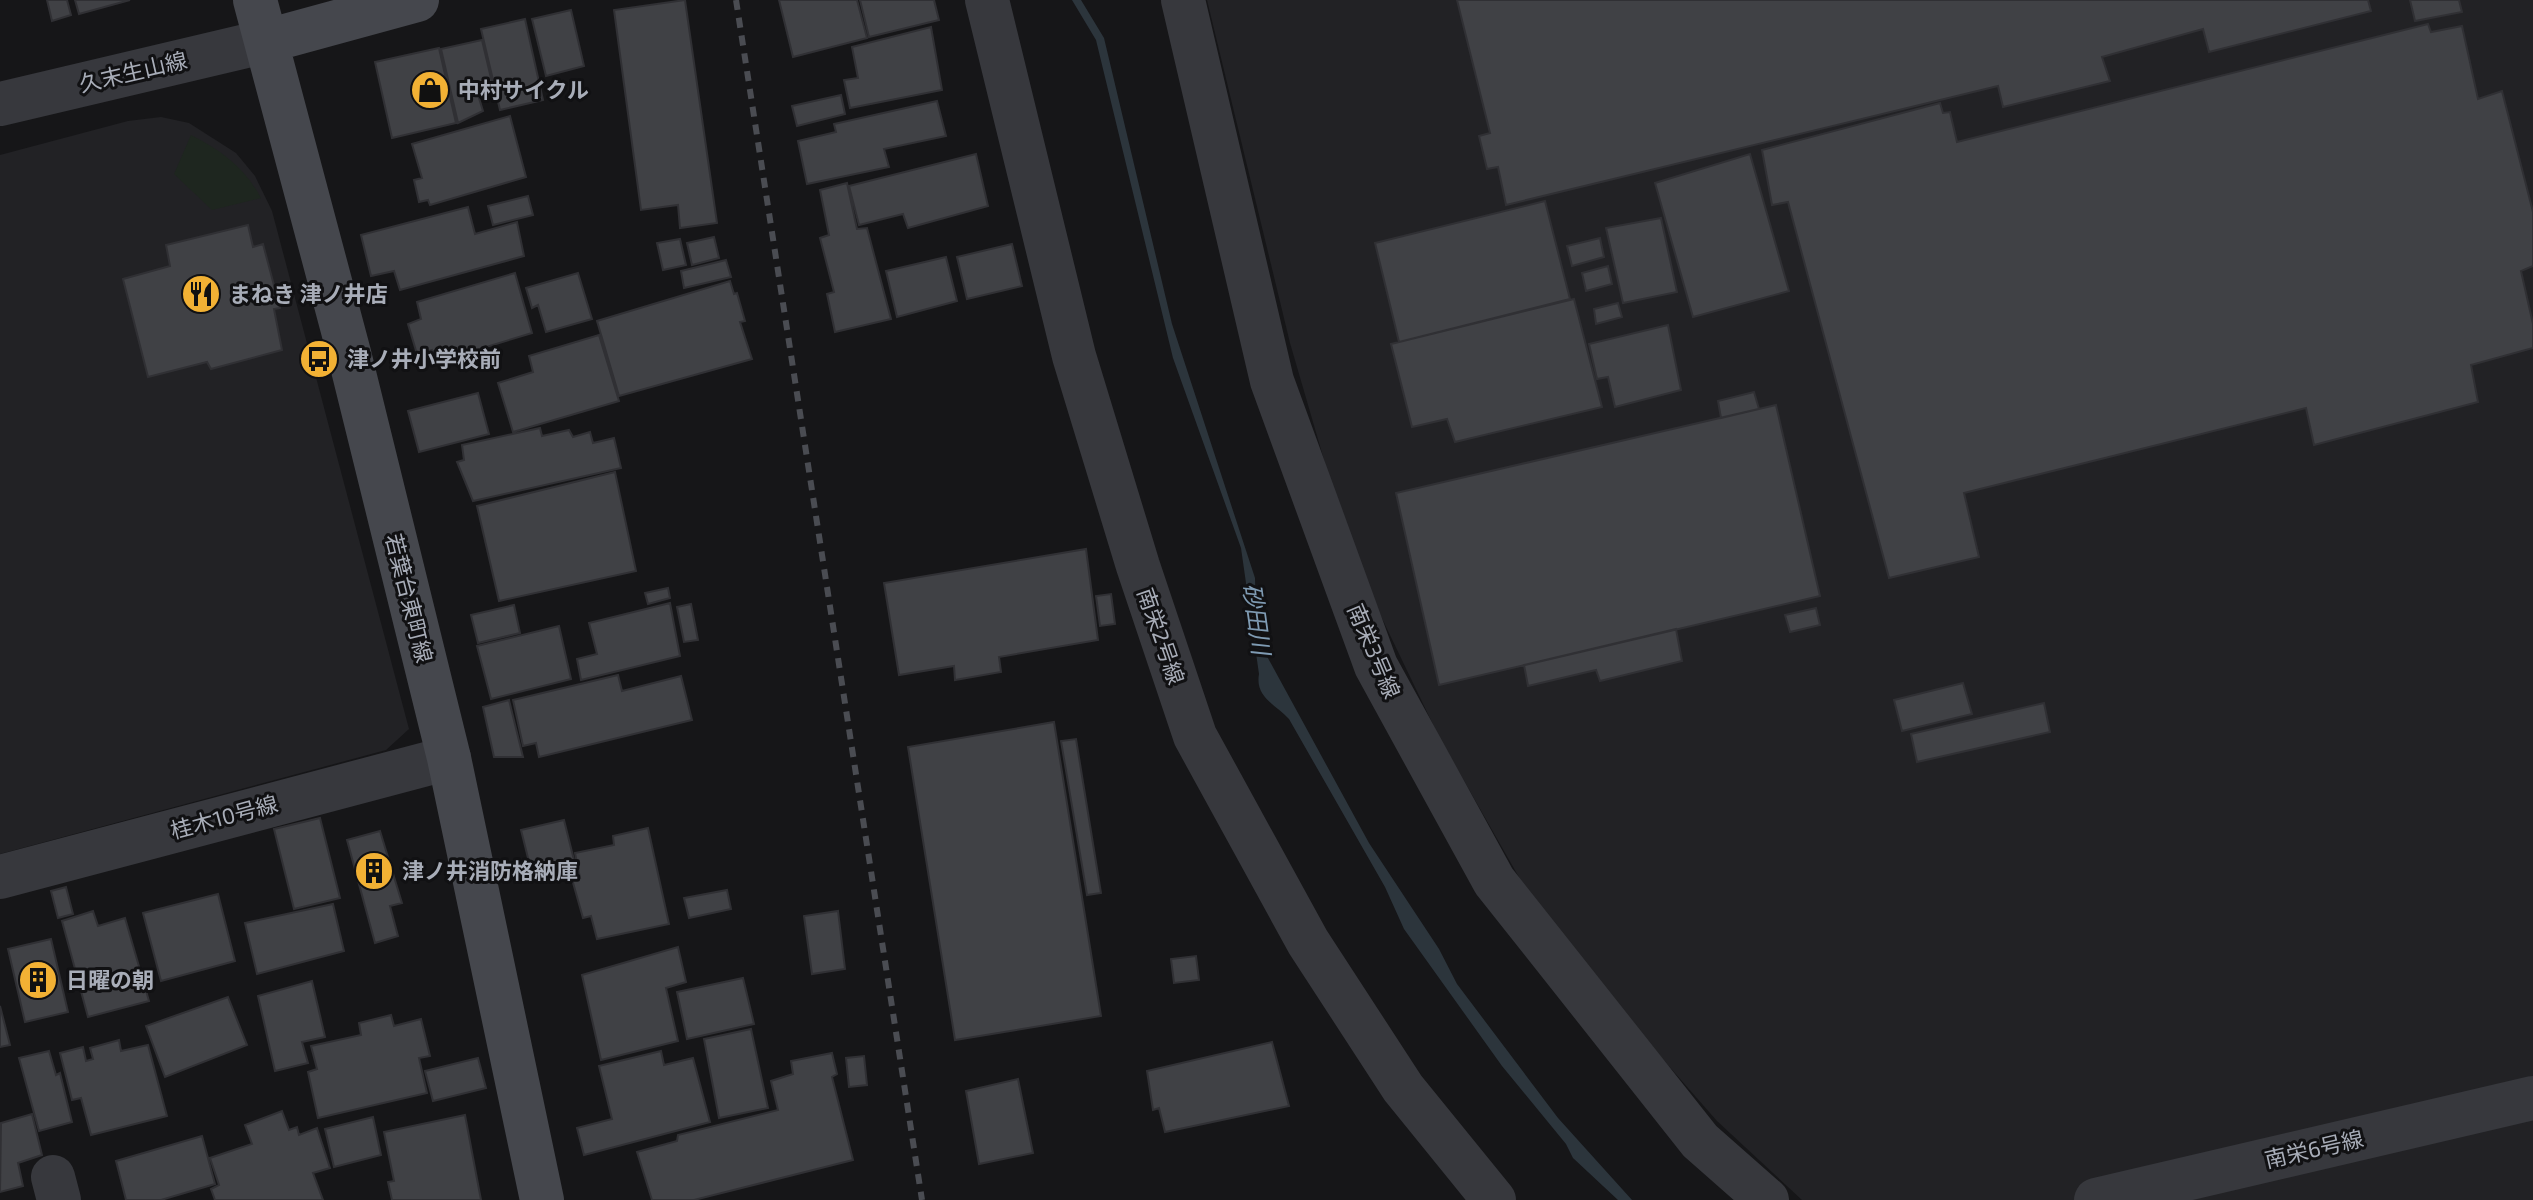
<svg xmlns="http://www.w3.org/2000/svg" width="2533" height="1200" font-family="'Exo 2','Noto Sans JP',sans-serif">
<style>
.built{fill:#222225}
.green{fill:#1e261f}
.water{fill:#2c353c}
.building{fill:#404145;stroke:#303034;stroke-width:2}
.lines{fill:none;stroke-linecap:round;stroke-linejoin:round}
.minor{stroke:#37383d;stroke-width:44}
.tertiary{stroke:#37383d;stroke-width:44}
.secondary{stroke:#45474d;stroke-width:44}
.rail{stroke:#4a4c52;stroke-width:6;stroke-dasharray:10 8;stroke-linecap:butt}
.labels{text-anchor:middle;stroke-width:6;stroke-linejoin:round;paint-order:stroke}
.street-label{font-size:22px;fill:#a8adb8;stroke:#111113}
.poi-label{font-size:22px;font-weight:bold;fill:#a8adb8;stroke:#111113;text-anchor:start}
.water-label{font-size:24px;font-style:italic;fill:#7f9bb3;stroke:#111113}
</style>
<rect width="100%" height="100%" fill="#161618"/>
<path class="built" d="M1207 0H2533V1200H1802L1717 1121 1589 975 1532 900 1439 737 1352 556 1290 343Z
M161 117 189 123 236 153 255 176 272 211 409 729 386 750 0 854V155L128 121Z"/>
<path class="green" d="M191 135C221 150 245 168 261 198L212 210 174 174Z"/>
<path class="water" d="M1072 0H1081L1104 38 1172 324 1255 578 1256 621 1263 649 1369 843 1439 949 1457 984 1558 1118 1632 1200H1618L1573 1158 1566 1144 1502 1066 1404 929 1385 887 1289 719C1274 703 1255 697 1259 674L1241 548 1173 358 1096 40Z"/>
<path class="building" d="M47 0H67L71 15 52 21Z
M75 0H130L79 14Z
M685 0 717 223 680 228 678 205 641 210 614 10Z
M779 0H857L867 38 793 57Z
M860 0H934L939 20 869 37Z
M1457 0H2368L2371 11 2209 52 2203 29 2102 57 2110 81 2003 107 1998 86 1506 205 1498 167 1487 169 1479 136 1490 133Z
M2410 0H2459L2462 12 2415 21Z
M571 10 584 66 546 76 532 19Z
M525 19 543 100 500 110 481 29Z
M2428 24 2431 32 2462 26 2478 99 2502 91 2533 212V266L2521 271 2533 324V348L2471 365 2478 402 2314 445 2306 408 1964 493 1979 557 1889 578 1788 202 1772 205 1762 150 1940 103 1943 113 1950 112 1957 142Z
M931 27 942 90 850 108 844 80 858 78 852 47Z
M482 40 495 95 479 98 483 111 458 123 441 49Z
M439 48 456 123 392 138 375 62Z
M841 95 845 114 797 126 792 106Z
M937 101 946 136 884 149 889 167 807 184 798 141 836 132 834 124Z
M510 116 526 177 430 205 428 200 419 202 414 180 422 178 412 144Z
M976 154 988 206 908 228 903 214 859 225 849 186Z
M1750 154 1789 291 1693 317 1655 183Z
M847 183 857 229 867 228 891 319 835 332 827 294 834 292 820 238 829 235 820 190Z
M528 196 533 215 493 225 488 206Z
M1545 201 1570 299 1399 342 1375 243Z
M468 207 475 234 517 222 524 256 400 290 394 271 371 276 361 235Z
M1661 218 1677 292 1623 303 1606 228Z
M248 225 253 247 263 244 280 308 274 309 282 350 211 369 207 362 148 377 123 279 170 266 166 245Z
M714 237 719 258 692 265 687 243Z
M1600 238 1604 257 1572 266 1567 246Z
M680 239 686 265 663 270 657 243Z
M1012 244 1022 286 967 299 957 257Z
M946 257 957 301 897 317 886 271Z
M726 260 731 277 684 288 681 271Z
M1608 266 1612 284 1586 291 1582 273Z
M515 273 532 333 437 362 432 350 417 354 408 324 421 319 417 302Z
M578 273 592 319 546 332 538 305 532 308 526 288Z
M730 281 734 294 737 293 745 321 740 322 752 359 619 396 597 321Z
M1574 299 1602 407 1455 442 1447 419 1412 427 1391 344Z
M1618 303 1622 317 1596 324 1594 309Z
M1668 325 1681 390 1615 407 1608 377 1597 379 1589 344Z
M599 335 619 401 513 432 498 383 533 372 529 356Z
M1754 392 1759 409 1721 418 1718 401Z
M478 393 489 434 419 452 408 411Z
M1776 405 1820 596 1439 685 1396 493Z
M540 428 542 436 569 430 573 437 590 432 593 443 614 438 621 468 473 501 457 462 464 460 462 445Z
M615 472 636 571 499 601 477 506Z
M1086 549 1098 640 999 657 1001 672 955 680 954 666 899 675 884 583Z
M668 588 670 598 648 604 645 593Z
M1111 594 1115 624 1100 626 1096 596Z
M670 603 680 656 581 680 577 659 597 654 589 623Z
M691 604 698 640 684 642 677 607Z
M514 605 520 633 478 643 471 615Z
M1816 608 1820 625 1790 632 1785 615Z
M559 626 571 679 491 699 477 646Z
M1676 629 1682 661 1600 681 1596 670 1528 686 1524 665Z
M618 675 622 691 681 676 692 720 539 757 536 743 523 746 513 700Z
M1963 683 1972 714 1902 731 1894 700Z
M509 700 523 757H494L483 707Z
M2044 703 2050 732 1917 762 1911 734Z
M1054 722 1101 1016 955 1040 908 747Z
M1076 739 1101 893 1087 895 1061 741Z
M320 818 340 898 294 909 274 829Z
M564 820 574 860 531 870 521 830Z
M648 828 669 924 597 939 591 916 583 918 572 879 580 878 575 853 614 845 613 836Z
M380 831 402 903 390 906 398 936 375 943 347 840Z
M66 887 73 914 58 918 51 891Z
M727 890 731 909 689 918 684 898Z
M218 894 235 961 161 981 143 913Z
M333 904 344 951 257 974 245 923Z
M93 911 98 926 125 918 149 1001 88 1017 62 921Z
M838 911 845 969 812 974 804 916Z
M51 939 68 1012 25 1022 8 949Z
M678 947 686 982 666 988 678 1041 601 1060 582 975Z
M1196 956 1199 980 1174 983 1171 959Z
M743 978 754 1024 687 1039 677 992Z
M312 981 325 1037 302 1042 308 1063 275 1071 258 996Z
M228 997 247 1045 165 1077 146 1026Z
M0 1006 10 1045 0 1047Z
M391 1015 394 1026 421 1019 430 1056 419 1058 427 1093 318 1118 308 1072 317 1069 311 1046 361 1035 359 1023Z
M751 1029 768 1108 719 1118 704 1039Z
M119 1040 121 1051 148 1045 167 1116 91 1135 81 1098 72 1100 60 1053 83 1047 86 1061 93 1059 90 1048Z
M1272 1042 1289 1106 1165 1132 1159 1108 1153 1110 1147 1071Z
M49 1051 56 1075 60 1073 72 1122 39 1131 19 1058Z
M661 1051 664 1065 693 1058 710 1122 584 1155 577 1128 612 1119 599 1066Z
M832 1053 837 1074 832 1077 853 1160 694 1200H652L637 1152 677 1141 678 1135 778 1110 771 1081 793 1074 791 1061Z
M864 1056 867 1085 849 1087 846 1058Z
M478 1058 486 1088 433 1101 425 1071Z
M1018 1079 1033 1153 979 1164 966 1091Z
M282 1111 289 1130 297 1127 299 1135 317 1128 330 1168 313 1173 323 1200H215L211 1189 219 1185 210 1158 252 1144 245 1125Z
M32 1114 42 1155 18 1163 23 1186 0 1192 1 1123Z
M465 1115 481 1200H392L388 1182 394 1181 384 1132Z
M373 1117 381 1155 334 1167 325 1129Z
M202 1136 215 1184 161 1200H126L116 1161Z"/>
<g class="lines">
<path class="minor" d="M987 0 1074 356 1138 566 1195 736 1308 942 1403 1088 1494 1200
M1183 0 1272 381 1376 666 1494 881 1700 1141 1767 1200
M0 877 449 758
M53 1177 59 1200
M2096 1200 2533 1098"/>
<path class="tertiary" d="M0 104 267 41"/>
<path class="secondary" d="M255 0 349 353 449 758 542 1200
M267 41 417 0"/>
<path class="rail" d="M736 0 922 1200"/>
</g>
<defs>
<symbol id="shop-disc" viewBox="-11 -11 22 22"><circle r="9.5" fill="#f2b134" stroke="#111113"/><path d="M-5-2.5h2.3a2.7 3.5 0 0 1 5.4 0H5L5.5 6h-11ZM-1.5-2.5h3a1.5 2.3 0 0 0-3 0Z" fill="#111"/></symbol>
<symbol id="restaurant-disc" viewBox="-11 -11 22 22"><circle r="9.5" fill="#f2b134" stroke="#111113"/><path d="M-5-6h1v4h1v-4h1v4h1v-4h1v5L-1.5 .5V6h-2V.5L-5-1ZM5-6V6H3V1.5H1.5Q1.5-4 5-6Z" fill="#111"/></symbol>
<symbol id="bus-disc" viewBox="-11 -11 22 22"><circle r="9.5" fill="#f2b134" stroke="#111113"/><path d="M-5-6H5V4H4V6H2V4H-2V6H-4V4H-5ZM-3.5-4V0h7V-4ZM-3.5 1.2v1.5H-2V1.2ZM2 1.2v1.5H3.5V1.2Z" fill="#111"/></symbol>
<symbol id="building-disc" viewBox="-11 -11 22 22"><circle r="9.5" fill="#f2b134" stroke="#111113"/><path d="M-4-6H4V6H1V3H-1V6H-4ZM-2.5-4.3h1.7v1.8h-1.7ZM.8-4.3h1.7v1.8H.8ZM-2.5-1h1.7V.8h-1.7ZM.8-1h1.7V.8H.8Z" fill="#111"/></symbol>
</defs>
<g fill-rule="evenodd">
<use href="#shop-disc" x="408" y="68" width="44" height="44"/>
<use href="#restaurant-disc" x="179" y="272" width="44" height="44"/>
<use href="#bus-disc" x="297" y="337" width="44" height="44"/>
<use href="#building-disc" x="352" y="849" width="44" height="44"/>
<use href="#building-disc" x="16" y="958" width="44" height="44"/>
</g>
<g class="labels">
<g class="street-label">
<text transform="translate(133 72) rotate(-13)" y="8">久末生山線</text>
<text transform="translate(409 598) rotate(76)" y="8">若葉台東町線</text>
<text transform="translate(1161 636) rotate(71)" y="8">南栄2号線</text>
<text transform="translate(1374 651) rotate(67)" y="8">南栄3号線</text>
<text transform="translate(224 817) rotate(-15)" y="8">桂木10号線</text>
<text transform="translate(2314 1149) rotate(-13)" y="8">南栄6号線</text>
</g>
<g class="poi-label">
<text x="458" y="98">中村サイクル</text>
<text x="229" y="302">まねき 津ノ井店</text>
<text x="347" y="367">津ノ井小学校前</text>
<text x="402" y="879">津ノ井消防格納庫</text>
<text x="66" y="988">日曜の朝</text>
</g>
<g class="water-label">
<text transform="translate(1256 619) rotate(82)" y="8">砂田川</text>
</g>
</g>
</svg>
